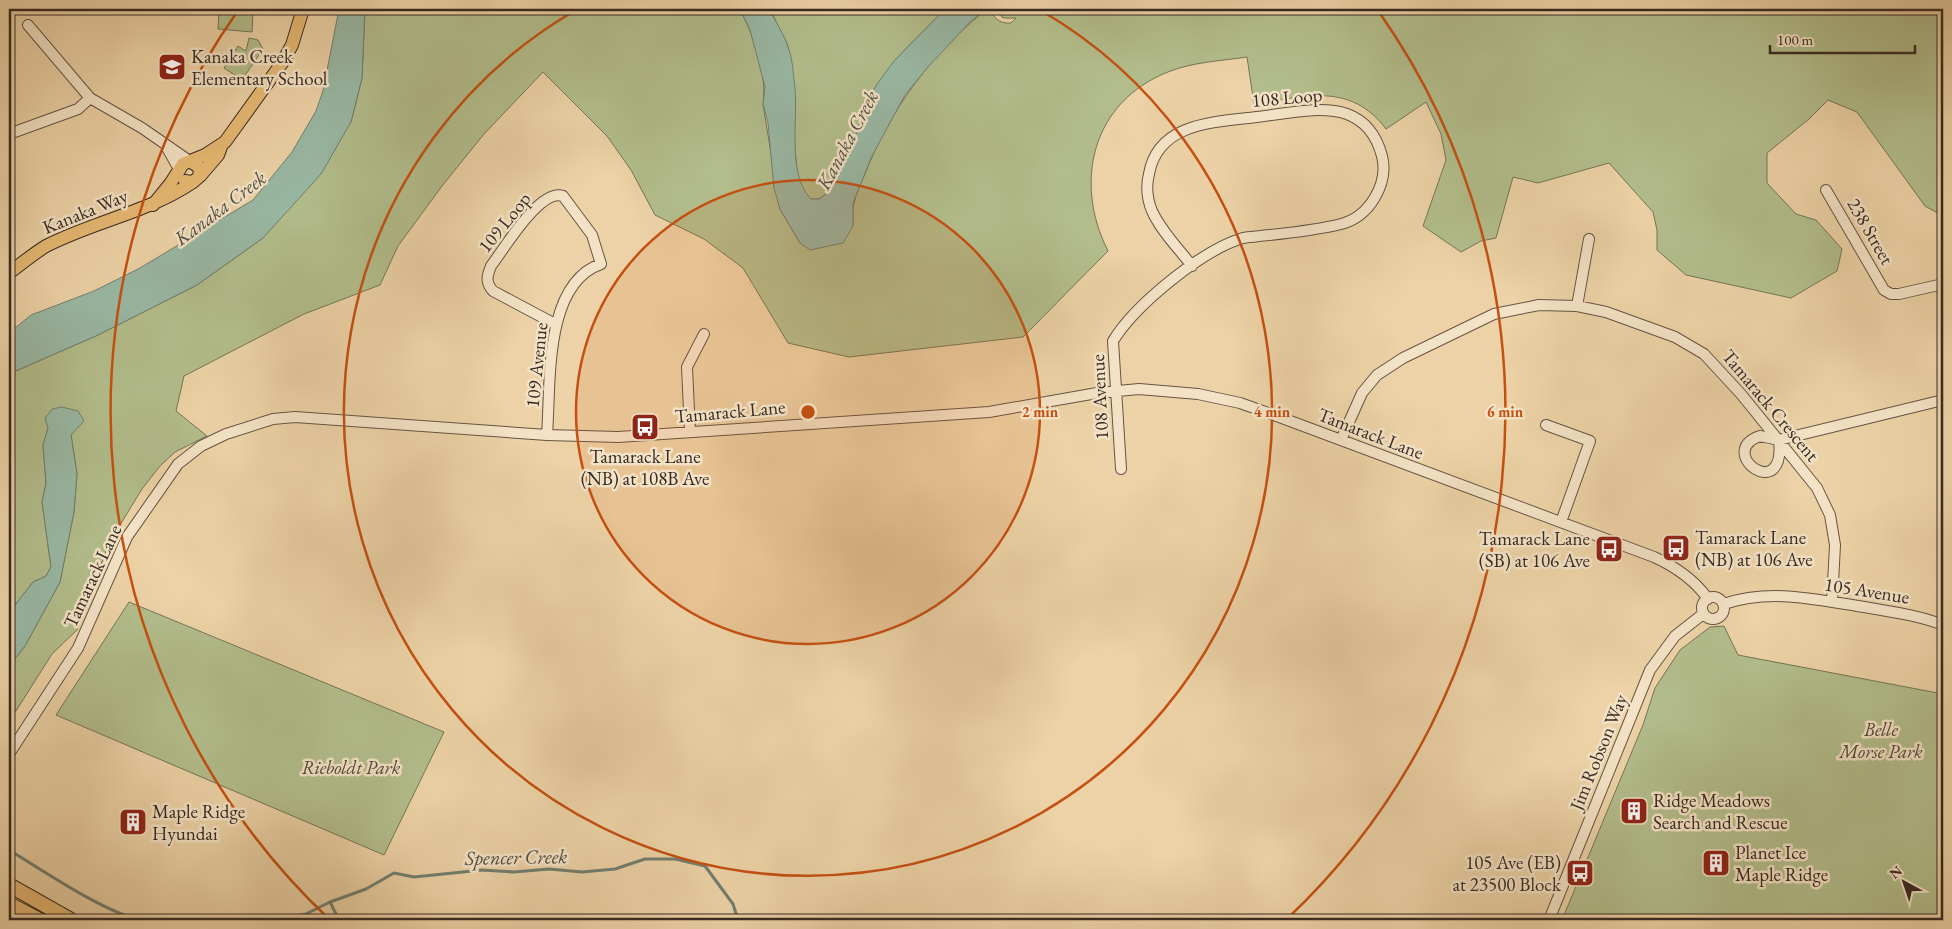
<svg xmlns="http://www.w3.org/2000/svg" width="1952" height="929" font-family="'EB Garamond',serif">
<style>
.green{fill:#b2bd8b;stroke:#757458}
.water{fill:#99b8a4;stroke:#727f71}
.lines{fill:none;stroke-linecap:round;stroke-linejoin:round}
.stream{stroke:#727f71;stroke-width:3}
.minor-casing{stroke:#655444;stroke-width:12}
.major-casing{stroke:#382a24;stroke-width:14}
.highway-casing{stroke:#382a24;stroke-width:16}
.minor{stroke:#f3e2c5;stroke-width:10}
.major{stroke:#e6b973;stroke-width:12}
.highway{stroke:#e6b973;stroke-width:14}
.ring{fill:none;stroke:#c55011;stroke-width:2.5}
.labels{text-anchor:middle;stroke-width:5;stroke-linejoin:round;paint-order:stroke}
.poi-label{font-size:19px;fill:#382a24;stroke:#f3e2c5;text-anchor:start}
.street-label{font-size:19px;fill:#382a24;stroke:#f3e2c5}
.park-label{font-size:19px;font-style:italic;fill:#504739;stroke:#f3e2c5}
.water-label{font-size:20px;font-style:italic;fill:#504e44;stroke:#f3e2c5}
.centre{fill:#c55011;stroke:#f3e2c5;stroke-width:2.5}
.ring-label{font-size:15px;text-anchor:middle;font-weight:bold;fill:#c55011;stroke:#f3e2c5;stroke-width:5;stroke-linejoin:round;paint-order:stroke}
</style>
<rect width="100%" height="100%" fill="#ecd2a6"/>
<filter id="stains"><feTurbulence type="fractalNoise" baseFrequency=".004" numOctaves="4"/><feColorMatrix values="0 0 0 0 .2 0 0 0 0 .09 0 0 0 0 .02 0 0 0 .5 -.17"/></filter>
<radialGradient id="worn" r=".72"><stop offset=".6" stop-color="#630" stop-opacity="0"/><stop offset="1" stop-color="#630" stop-opacity=".3"/></radialGradient>
<path class="green" d="M365 9H740C754 38 767 71 763 104L780 209 800 243 853 226C853 218 852 210 854 203 856 193 861 183 865 174 890 109 933 52 987 9 996 17 997 24 1011 23L1016 18H1003L995 9H1943V216L1925 206 1857 112 1828 100 1809 119 1767 153V183L1796 214 1816 220 1842 249 1837 271 1791 298 1686 275 1657 250V230L1653 212 1609 163 1538 183 1513 177 1496 238 1481 241 1461 252 1423 226 1446 160 1441 134 1426 102 1386 129C1350 81 1304 97 1254 104L1247 57C1221 61 1192 62 1168 72 1092 102 1073 182 1108 251L1023 337 849 357 788 343 743 268 704 239 655 215 631 170 607 136 543 72 484 134 442 186 398 246 380 285 304 314 184 376 176 411 207 436 175 452 160 466 142 489 109 543 77 630 52 654 9 722V666L25 646 60 582 74 512 77 474 71 435 48 428 43 445 46 483 42 502 51 567 46 576 33 582 9 613V374L98 335 197 285 263 238 351 122 362 78Z
M770 9H945L894 61 858 131 849 155 825 195 819 199H811L804 192 797 176 788 46Z
M219 10 253 12 252 32 218 29Z
M249 38 258 40 263 49 242 80 224 68 238 46 246 51Z
M129 602 444 732 384 855 56 715Z
M1724 626 1738 655 1943 694V920H1562L1643 725 1655 688 1680 650 1710 627Z"/>
<path class="water" d="M339 9H365L362 78 351 122 321 174 263 238 197 285 98 335 9 374V333L31 315 94 291 140 268 253 200 292 152 316 111 323 91Z
M740 9H769C775 21 784 34 788 47 792 57 793 70 794 80 800 116 785 172 811 199H819L825 195 849 155 866 104 877 84 894 61 945 9H987L971 21 928 67 905 95 872 156 853 203V226L843 243 810 250 800 243 780 209 774 188 768 123 763 104 765 87 750 30Z
M62 407 78 411 84 421 71 435 77 474 74 512 60 582 25 646 9 666V613L33 582 46 576 51 567 42 502 46 483 43 445 48 428 45 418 52 409Z"/>
<g class="lines">
<path class="stream" d="M9 850C44 871 103 912 141 920
M330 902 339 920
M272 920 306 914 330 902 366 889 394 873 414 877 482 870 514 872 549 869 582 872 615 869 645 859H675L705 866 733 904 738 920"/>
<defs>
<path id="minor" d="M28 25 90 98 142 128 191 162
M9 134 78 109 90 98
M166 146 180 171
M1826 190 1884 290 1891 294H1899L1943 284
M1577 306 1589 239
M555 324 493 291C485 282 487 276 491 266 504 249 540 188 563 196L592 235 601 264
M1546 425 1590 441 1561 522
M690 432 687 367 704 334
M547 435C551 385 543 284 601 264
M1760 436 1779 440C1786 506 1714 452 1760 436Z
M1341 440 1362 393 1377 375 1403 358 1494 314 1539 305 1577 306 1606 312 1675 337 1704 354 1741 394 1817 488 1830 515 1835 545 1832 602
M1779 440 1943 400
M1121 469 1113 341C1135 305 1202 250 1243 238 1275 234 1310 232 1341 224 1369 217 1389 184 1382 156 1377 137 1366 121 1347 114 1320 105 1285 114 1257 117 1216 122 1158 122 1149 174 1146 186 1147 199 1152 211 1161 231 1179 249 1192 266
M1702 608a11 11 0 1 1 22 0a11 11 0 1 1-22 0Z
M1724 604C1771 588 1817 600 1864 607 1891 612 1918 615 1943 625
M9 754 78 648 127 537 178 464 201 446 226 434 273 419 295 417 547 435 618 437 989 412 1097 393 1139 389 1198 394 1240 403 1274 415 1654 557C1676 567 1694 579 1708 599
M1549 920 1650 670 1675 636 1703 614"/>
<path id="major" d="M200 176 218 155 221 147
M185 181 193 182 200 176 199 167 191 162
M153 205 170 184 183 164 205 155 225 142 282 63 292 45 303 9
M9 273C21 264 33 254 46 246 94 221 147 213 193 182"/>
<path id="highway" d="M9 885 71 920
M9 904 39 920"/>
</defs>
<use href="#minor" class="minor-casing"/>
<use href="#major" class="major-casing"/>
<use href="#highway" class="highway-casing"/>
<use href="#minor" class="minor"/>
<use href="#major" class="major"/>
<use href="#highway" class="highway"/>
</g>
<circle cx="808" cy="412" r="232" fill="#c55011" fill-opacity=".12"/>
<g class="ring">
<circle cx="808" cy="412" r="232"/>
<path d="M1040 10A464 464 0 1 1 576 10"/>
<path d="M328 918A697 697 0 0 1 237 12M1379 12A697 697 0 0 1 1288 918"/>
</g>
<defs>
<symbol id="school-square" viewBox="-11 -11 22 22"><rect x="-9" y="-9" width="18" height="18" rx="4" fill="#8f2418" stroke="#f3e2c5"/><path d="M0-5L7-2L0 1L-7-2ZM-4 1L0 2.5L4 1V4Q0 6-4 4Z" fill="#fff"/></symbol>
<symbol id="bus-square" viewBox="-11 -11 22 22"><rect x="-9" y="-9" width="18" height="18" rx="4" fill="#8f2418" stroke="#f3e2c5"/><path d="M-5-6H5V4H4V6H2V4H-2V6H-4V4H-5ZM-3.5-4V0h7V-4ZM-3.5 1.2v1.5H-2V1.2ZM2 1.2v1.5H3.5V1.2Z" fill="#fff"/></symbol>
<symbol id="building-square" viewBox="-11 -11 22 22"><rect x="-9" y="-9" width="18" height="18" rx="4" fill="#8f2418" stroke="#f3e2c5"/><path d="M-4-6H4V6H1V3H-1V6H-4ZM-2.5-4.3h1.7v1.8h-1.7ZM.8-4.3h1.7v1.8H.8ZM-2.5-1h1.7V.8h-1.7ZM.8-1h1.7V.8H.8Z" fill="#fff"/></symbol>
</defs>
<g fill-rule="evenodd">
<use href="#school-square" x="156" y="51" width="32" height="32"/>
<use href="#bus-square" x="629" y="411" width="32" height="32"/>
<use href="#bus-square" x="1660" y="532" width="32" height="32"/>
<use href="#bus-square" x="1593" y="533" width="32" height="32"/>
<use href="#building-square" x="1618" y="795" width="32" height="32"/>
<use href="#building-square" x="117" y="806" width="32" height="32"/>
<use href="#building-square" x="1700" y="847" width="32" height="32"/>
<use href="#bus-square" x="1564" y="857" width="32" height="32"/>
</g>
<g class="labels">
<g class="poi-label">
<text x="191" y="63">Kanaka Creek<tspan x="191" dy="22">Elementary School</tspan></text>
<text x="645" y="463" text-anchor="middle">Tamarack Lane<tspan x="645" dy="22">(NB) at 108B Ave</tspan></text>
<text x="1695" y="544">Tamarack Lane<tspan x="1695" dy="22">(NB) at 106 Ave</tspan></text>
<text x="1590" y="545" text-anchor="end">Tamarack Lane<tspan x="1590" dy="22">(SB) at 106 Ave</tspan></text>
<text x="1653" y="807">Ridge Meadows<tspan x="1653" dy="22">Search and Rescue</tspan></text>
<text x="152" y="818">Maple Ridge<tspan x="152" dy="22">Hyundai</tspan></text>
<text x="1735" y="859">Planet Ice<tspan x="1735" dy="22">Maple Ridge</tspan></text>
<text x="1561" y="869" text-anchor="end">105 Ave (EB)<tspan x="1561" dy="22">at 23500 Block</tspan></text>
</g>
<g class="street-label">
<text transform="translate(1287 97) rotate(-5)" y="7">108 Loop</text>
<text transform="translate(85 211) rotate(-22)" y="7">Kanaka Way</text>
<text transform="translate(504 222) rotate(-51)" y="7">109 Loop</text>
<text transform="translate(1871 231) rotate(60)" y="7">238 Street</text>
<text transform="translate(536 365) rotate(-84)" y="7">109 Avenue</text>
<text transform="translate(1099 397) rotate(-93)" y="7">108 Avenue</text>
<text transform="translate(1771 405) rotate(50)" y="7">Tamarack Crescent</text>
<text transform="translate(730 411) rotate(-5)" y="7">Tamarack Lane</text>
<text transform="translate(1371 433) rotate(21)" y="7">Tamarack Lane</text>
<text transform="translate(92 576) rotate(-65)" y="7">Tamarack Lane</text>
<text transform="translate(1867 590) rotate(9)" y="7">105 Avenue</text>
<text transform="translate(1598 752) rotate(-68)" y="7">Jim Robson Way</text>
</g>
<g class="park-label">
<text x="1881" y="736">Belle<tspan x="1881" dy="22">Morse Park</tspan></text>
<text x="351" y="774">Rieboldt Park</text>
</g>
<g class="water-label">
<text transform="translate(847 140) rotate(-62)" y="7">Kanaka Creek</text>
<text transform="translate(220 208) rotate(-37)" y="7">Kanaka Creek</text>
<text transform="translate(516 857) rotate(-1)" y="7">Spencer Creek</text>
</g>
</g>
<circle cx="808" cy="412" r="8" class="centre"/>
<g class="ring-label">
<text x="1040" y="417">2 min</text>
<text x="1272" y="417">4 min</text>
<text x="1505" y="417">6 min</text>
</g>
<rect width="1952" height="929" fill="none" stroke="#ecd2a6" stroke-width="30"/>
<rect x="10" y="10" width="1932" height="909" fill="none" stroke="#382a24" stroke-width="2.5"/>
<rect x="15" y="15" width="1922" height="899" fill="none" stroke="#382a24"/>
<g transform="translate(1904 882) rotate(320)" stroke="#f3e2c5" stroke-width="4" paint-order="stroke">
<path d="M0-4L9 19L0 12L-9 19Z" fill="#382a24"/>
<text y="-8" font-size="14" font-weight="bold" text-anchor="middle" fill="#382a24">N</text>
</g>
<path d="M1770 45v8h145v-8" fill="none" stroke="#382a24" stroke-width="2.5"/>
<text x="1777" y="45" font-size="15" fill="#382a24" stroke="#f3e2c5" stroke-width="4" paint-order="stroke">100 m</text>
<rect width="100%" height="100%" filter="url(#stains)"/>
<rect width="100%" height="100%" fill="url(#worn)"/>
</svg>
